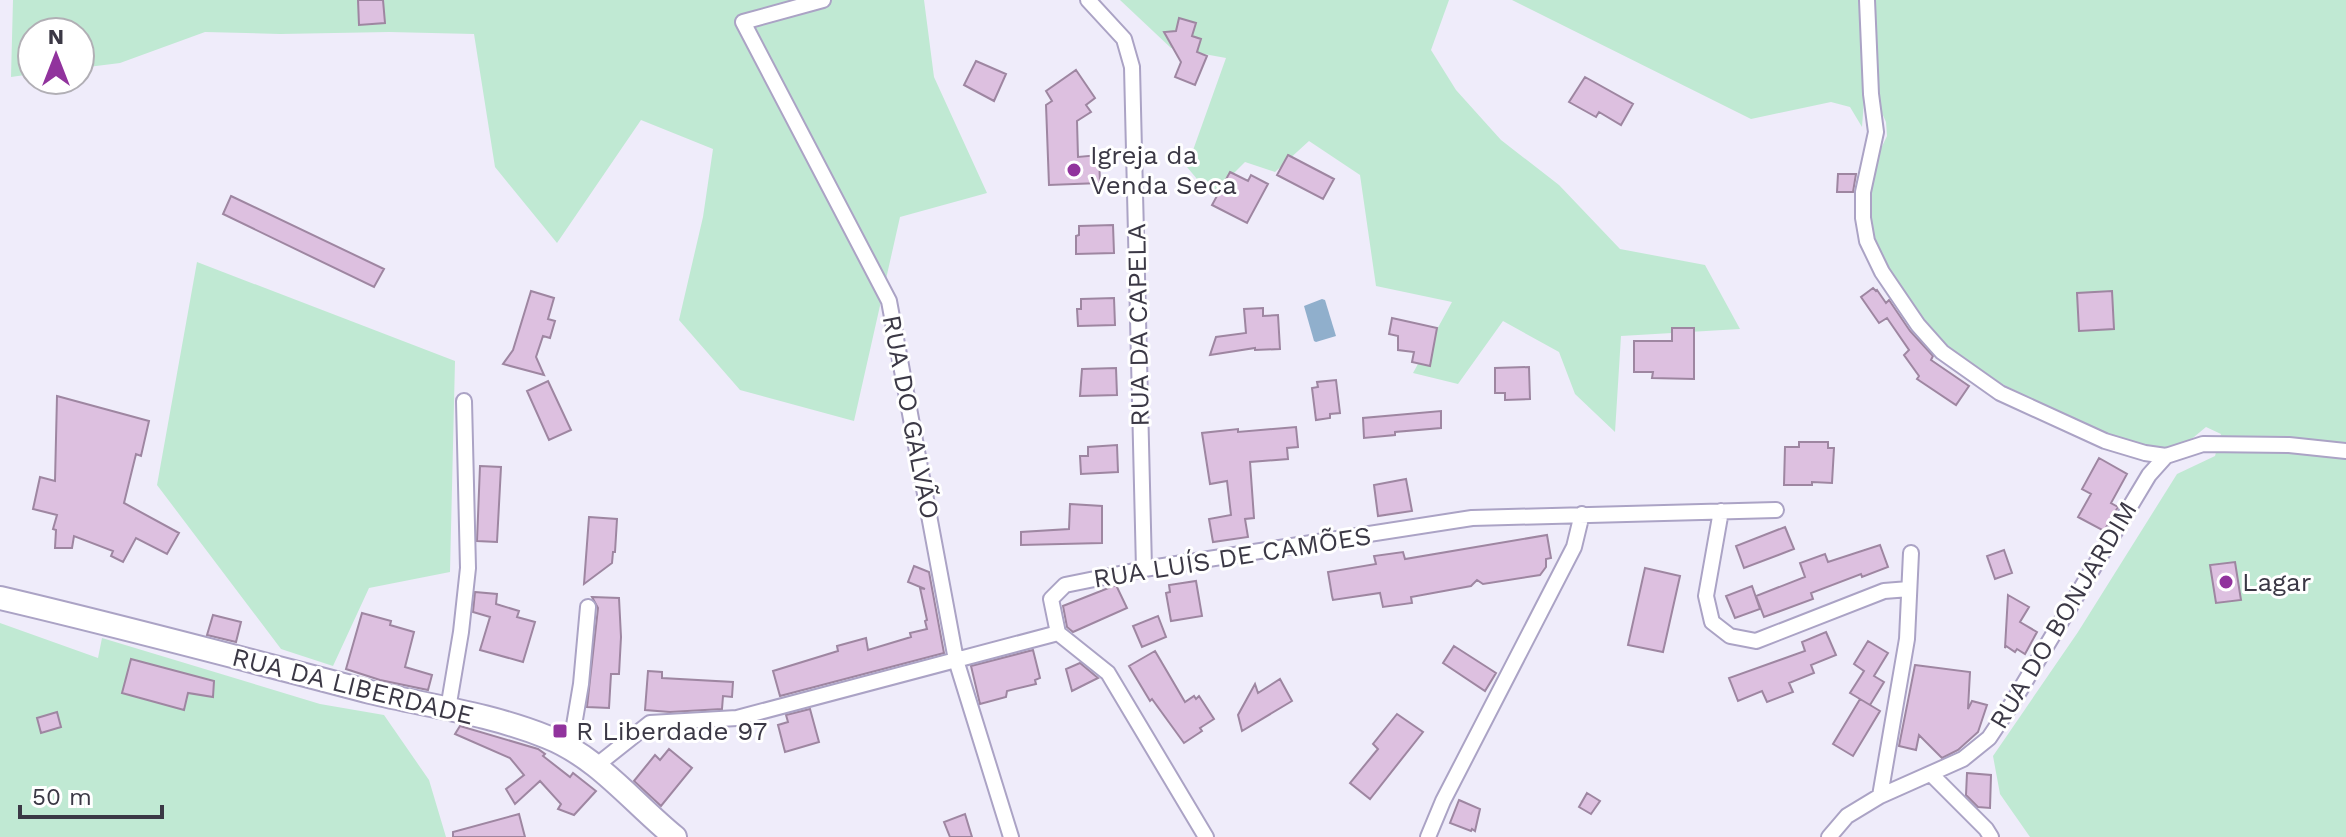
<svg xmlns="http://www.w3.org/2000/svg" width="2346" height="837" font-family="'Work Sans',sans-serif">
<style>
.green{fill:#c0e9d3}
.water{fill:#90afcc}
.building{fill:#ddc0e0;stroke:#9e86a1;stroke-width:2}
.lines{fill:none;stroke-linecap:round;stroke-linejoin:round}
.street-casing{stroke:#aba3c5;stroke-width:18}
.secondary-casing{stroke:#aba3c5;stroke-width:26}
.street{stroke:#fff;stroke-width:14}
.secondary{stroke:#fff;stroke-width:22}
.poi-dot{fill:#91339d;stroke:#fff;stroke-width:3}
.labels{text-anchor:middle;stroke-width:6;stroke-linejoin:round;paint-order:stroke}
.poi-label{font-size:26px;fill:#3b3845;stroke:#fff;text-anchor:start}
.street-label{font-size:26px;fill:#3b3845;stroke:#fff}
</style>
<rect width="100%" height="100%" fill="#efecfa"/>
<path class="green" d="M13 0H924L934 77 987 193 900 217 854 421 740 390 679 320 703 217 713 149 641 120 557 243 495 167 474 34 389 32 280 34 205 32 120 63 80 68V32H32V74L11 77Z
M1120 0H1449L1431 50 1456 90 1501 140 1559 185 1620 249 1705 265 1740 329 1621 336 1615 432 1575 394 1559 352 1503 321 1458 384 1413 373 1452 302 1376 286 1360 175 1309 141 1275 172 1245 162 1211 196 1187 167 1226 58 1171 48Z
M1512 0H2346V837H2030L2000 794 1993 756 2078 632 2177 474 2215 456 2221 434 2206 427 2194 437 2170 452 2106 436 1978 372 1954 354 1912 308 1881 262 1871 235V193L1875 161 1887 136 1886 122 1877 102 1871 8 1862 127 1850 107 1831 102 1751 119Z
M197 262 455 361 450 572 369 588 333 666 281 649 157 485Z
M0 623 98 658 102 638 320 704 384 715 429 780 446 837H0Z"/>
<path class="water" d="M1322 299 1325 300 1336 336 1316 342 1314 341 1304 306Z"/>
<path class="building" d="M358 0H383L385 23 359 25Z
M1179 18 1196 23 1192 36 1201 39 1197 52 1207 56 1195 85 1175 77 1181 62 1164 32 1176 31Z
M976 61 1006 74 994 101 964 85Z
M1076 70 1095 98 1086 105 1091 112 1077 121 1078 157 1099 155 1100 183 1049 185 1046 105 1052 101 1046 91Z
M1585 77 1633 104 1621 125 1599 112 1596 117 1569 102Z
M1288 155 1334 179 1323 199 1277 175Z
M1230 172 1248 181 1251 175 1268 184 1247 223 1212 205Z
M1838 174H1856L1853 192H1837Z
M231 196 384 269 374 287 223 214Z
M1113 225 1114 253 1076 254V236L1079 235V226Z
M1873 288 1876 291 1877 290 1886 303 1889 300 1910 331 1933 356 1931 360 1969 386 1956 405 1917 379 1919 376 1904 355 1909 350 1887 318 1879 323 1861 297Z
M531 291 554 298 548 319 555 321 550 338 543 336 536 357 544 375 503 364 513 350Z
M2112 291 2114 329 2079 331 2077 293Z
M1114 298 1115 325 1078 326 1077 309H1081V299Z
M1263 308V316L1278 315 1280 349 1255 350V348L1210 355 1216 337 1246 333 1244 309Z
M1392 318 1437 328 1430 366 1412 362 1414 352 1398 350V336L1389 334Z
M1672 328H1694V379L1652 378 1653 372H1634V341H1672Z
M1529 367 1530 399 1505 400V393H1495V368Z
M1116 368 1117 395 1080 396 1082 369Z
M1336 380 1340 413 1330 414V418L1316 420 1312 388 1318 387 1317 382Z
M548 381 571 430 549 440 527 391Z
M57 396 149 421 141 456 136 454 124 503 179 533 167 554 136 538 123 562 111 556 113 551 74 536 72 548H55L56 530 53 529 57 515 33 509 40 477 55 481Z
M1441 411V428L1395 432V435L1364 438 1363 418Z
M1296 427 1298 447 1287 448 1288 459 1250 462 1254 518 1245 519 1248 537 1213 542 1209 519 1231 515 1227 481 1210 484 1202 433 1238 429V432Z
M1799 442H1828V448H1834L1832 483 1812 482V485H1784L1785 447H1799Z
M1117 445 1118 472 1081 474 1080 456H1088V447Z
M2099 458 2127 474 2111 503 2118 507 2104 531 2078 517 2091 494 2082 489Z
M480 466 501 467 497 542 477 541Z
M1406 479 1412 511 1378 516 1374 485Z
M1070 504 1102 506V543L1021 545V532L1069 529Z
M589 517 617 519 615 552H613L612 563 584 584Z
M1785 527 1794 549 1744 568 1736 546Z
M1547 535 1551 558 1546 559V567L1540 575 1483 584 1477 580 1471 586 1411 597 1412 603 1383 607 1380 593 1333 600 1332 596 1328 572 1376 564 1374 556 1403 552 1405 559Z
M1880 545 1888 567 1862 577 1861 574 1811 593 1813 599 1764 617 1756 596 1805 577 1800 563 1825 554 1828 562Z
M2004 550 2012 573 1995 579 1987 556Z
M2235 562 2241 600 2216 603 2210 565Z
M914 566 929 572 944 653 780 696 773 671 838 651 837 646 866 638 868 650 911 637 910 633 927 629 925 621 927 620 920 588 925 589 908 582Z
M1645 568 1680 576 1663 652 1628 645Z
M1196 581 1202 616 1171 621 1166 593 1170 592 1169 585Z
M1116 585 1127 608 1073 632 1067 627 1063 606Z
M1752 586 1760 609 1735 618 1726 596Z
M475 592 497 594 496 604 519 611 517 617 535 622 523 662 480 650 490 617 473 612Z
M2008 595 2029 607 2020 622 2037 632 2025 654 2017 649 2015 652 2006 646 2005 648Z
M592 597 619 598 621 637 619 674H611L609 708 587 707 598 608Z
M362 613 391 621 390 625 414 632 405 667 432 675 428 690 380 680 346 669Z
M213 615 241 622 236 642 207 635Z
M1158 616 1166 637 1142 647 1133 626Z
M1826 632 1836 655 1811 665 1814 673 1789 683 1793 692 1767 702 1762 691 1738 701 1729 678 1805 651 1802 642Z
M1868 641 1888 653 1874 676 1884 682 1870 705 1850 693 1864 671 1854 664Z
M1454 646 1496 673 1485 691 1443 663Z
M1033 650 1040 678 1035 680 1036 684 1007 691 1006 697 980 704 971 666Z
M1155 651 1185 702 1194 696 1196 699 1199 696 1214 719 1200 728 1202 731 1184 743 1152 699 1150 701 1129 666Z
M131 659 214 681 213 697 188 693 184 710 122 693Z
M1080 663 1098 678 1072 691 1066 669Z
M1915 665 1970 672 1968 709 1972 701 1987 705 1978 732 1958 750 1942 758 1919 735 1916 750 1899 746Z
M648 671 662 672V678L733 682 732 697 723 696 722 709 670 712 645 710Z
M1280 679 1292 701 1242 731 1238 715 1255 684 1258 693Z
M1860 699 1880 711 1853 756 1833 744Z
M810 709 819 742 785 752 778 725 788 722 786 715Z
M57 712 61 727 41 733 37 718Z
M1397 714 1423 732 1370 799 1350 783 1378 749 1373 744Z
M460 726 538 749 545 754 543 756 570 777 573 773 596 791 574 815 558 809 561 804 540 781 515 804 506 789 524 775 510 758 455 734Z
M669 749 692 768 661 806 634 781 655 755 660 760Z
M1967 773 1991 775 1990 808 1978 807 1966 795Z
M1587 793 1600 801 1591 814 1579 807Z
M1459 800 1480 809 1475 831 1472 829 1471 831 1450 823Z
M519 814 525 837H453V832Z
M965 814 972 837H950L944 822Z"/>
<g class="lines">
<defs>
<path id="street" d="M823 0 743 22 889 301 956 660 1011 837
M1088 0 1124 39 1132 67 1144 569
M1867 0 1871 94 1876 132 1863 192V218L1867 241 1882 272 1901 300 1918 325 1942 352 2000 393 2105 441 2145 453 2166 456 2203 444 2289 445 2346 451
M1721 511 1706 596 1712 622 1730 636 1756 641 1884 591 1909 589
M1058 633 1108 673 1206 837
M448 709 461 632 468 568 464 401
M570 749 581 684 588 607
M597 765 650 723 737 718 1058 633 1051 599 1065 585 1144 569 1472 518 1776 510
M1931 774 1986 829 1991 837
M1880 796 1907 639 1911 553
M1428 837 1443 801 1574 547 1582 514
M1829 837 1847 816 1880 796 1963 759 1989 738 2011 705 2149 475 2166 456"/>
<path id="secondary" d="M0 598C124 627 247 660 370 692 429 706 490 714 547 737 598 757 633 803 675 837"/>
</defs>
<use href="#street" class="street-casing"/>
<use href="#secondary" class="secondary-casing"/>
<use href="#street" class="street"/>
<use href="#secondary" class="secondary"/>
</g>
<g class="poi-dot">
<circle cx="1074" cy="170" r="8"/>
<circle cx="2226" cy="582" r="8"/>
<rect x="552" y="723" width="16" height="16" rx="4"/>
</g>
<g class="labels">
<g class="poi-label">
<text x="1090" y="164">Igreja da<tspan x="1090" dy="30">Venda Seca</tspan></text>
<text x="2242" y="591">Lagar</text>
<text x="576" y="740">R Liberdade 97</text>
</g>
<g class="street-label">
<text transform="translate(1138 325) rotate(-91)" y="9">RUA DA CAPELA</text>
<text transform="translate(911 417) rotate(79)" y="9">RUA DO GALVÃO</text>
<text transform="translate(1232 557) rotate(-9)" y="9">RUA LUÍS DE CAMÕES</text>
<text transform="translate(2063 615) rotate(-59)" y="9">RUA DO BONJARDIM</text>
<text transform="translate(353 686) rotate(14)" y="9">RUA DA LIBERDADE</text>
</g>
</g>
<g transform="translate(56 56)"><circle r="38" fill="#ffffff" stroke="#b1afb5" stroke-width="2"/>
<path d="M0-6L14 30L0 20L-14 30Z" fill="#91339d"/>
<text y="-12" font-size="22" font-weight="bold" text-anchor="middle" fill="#3b3845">N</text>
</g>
<path d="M20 805v12h142v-12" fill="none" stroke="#3b3845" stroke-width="4"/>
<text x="32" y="805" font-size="24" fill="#3b3845" stroke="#ffffff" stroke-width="6" paint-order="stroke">50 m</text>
</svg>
